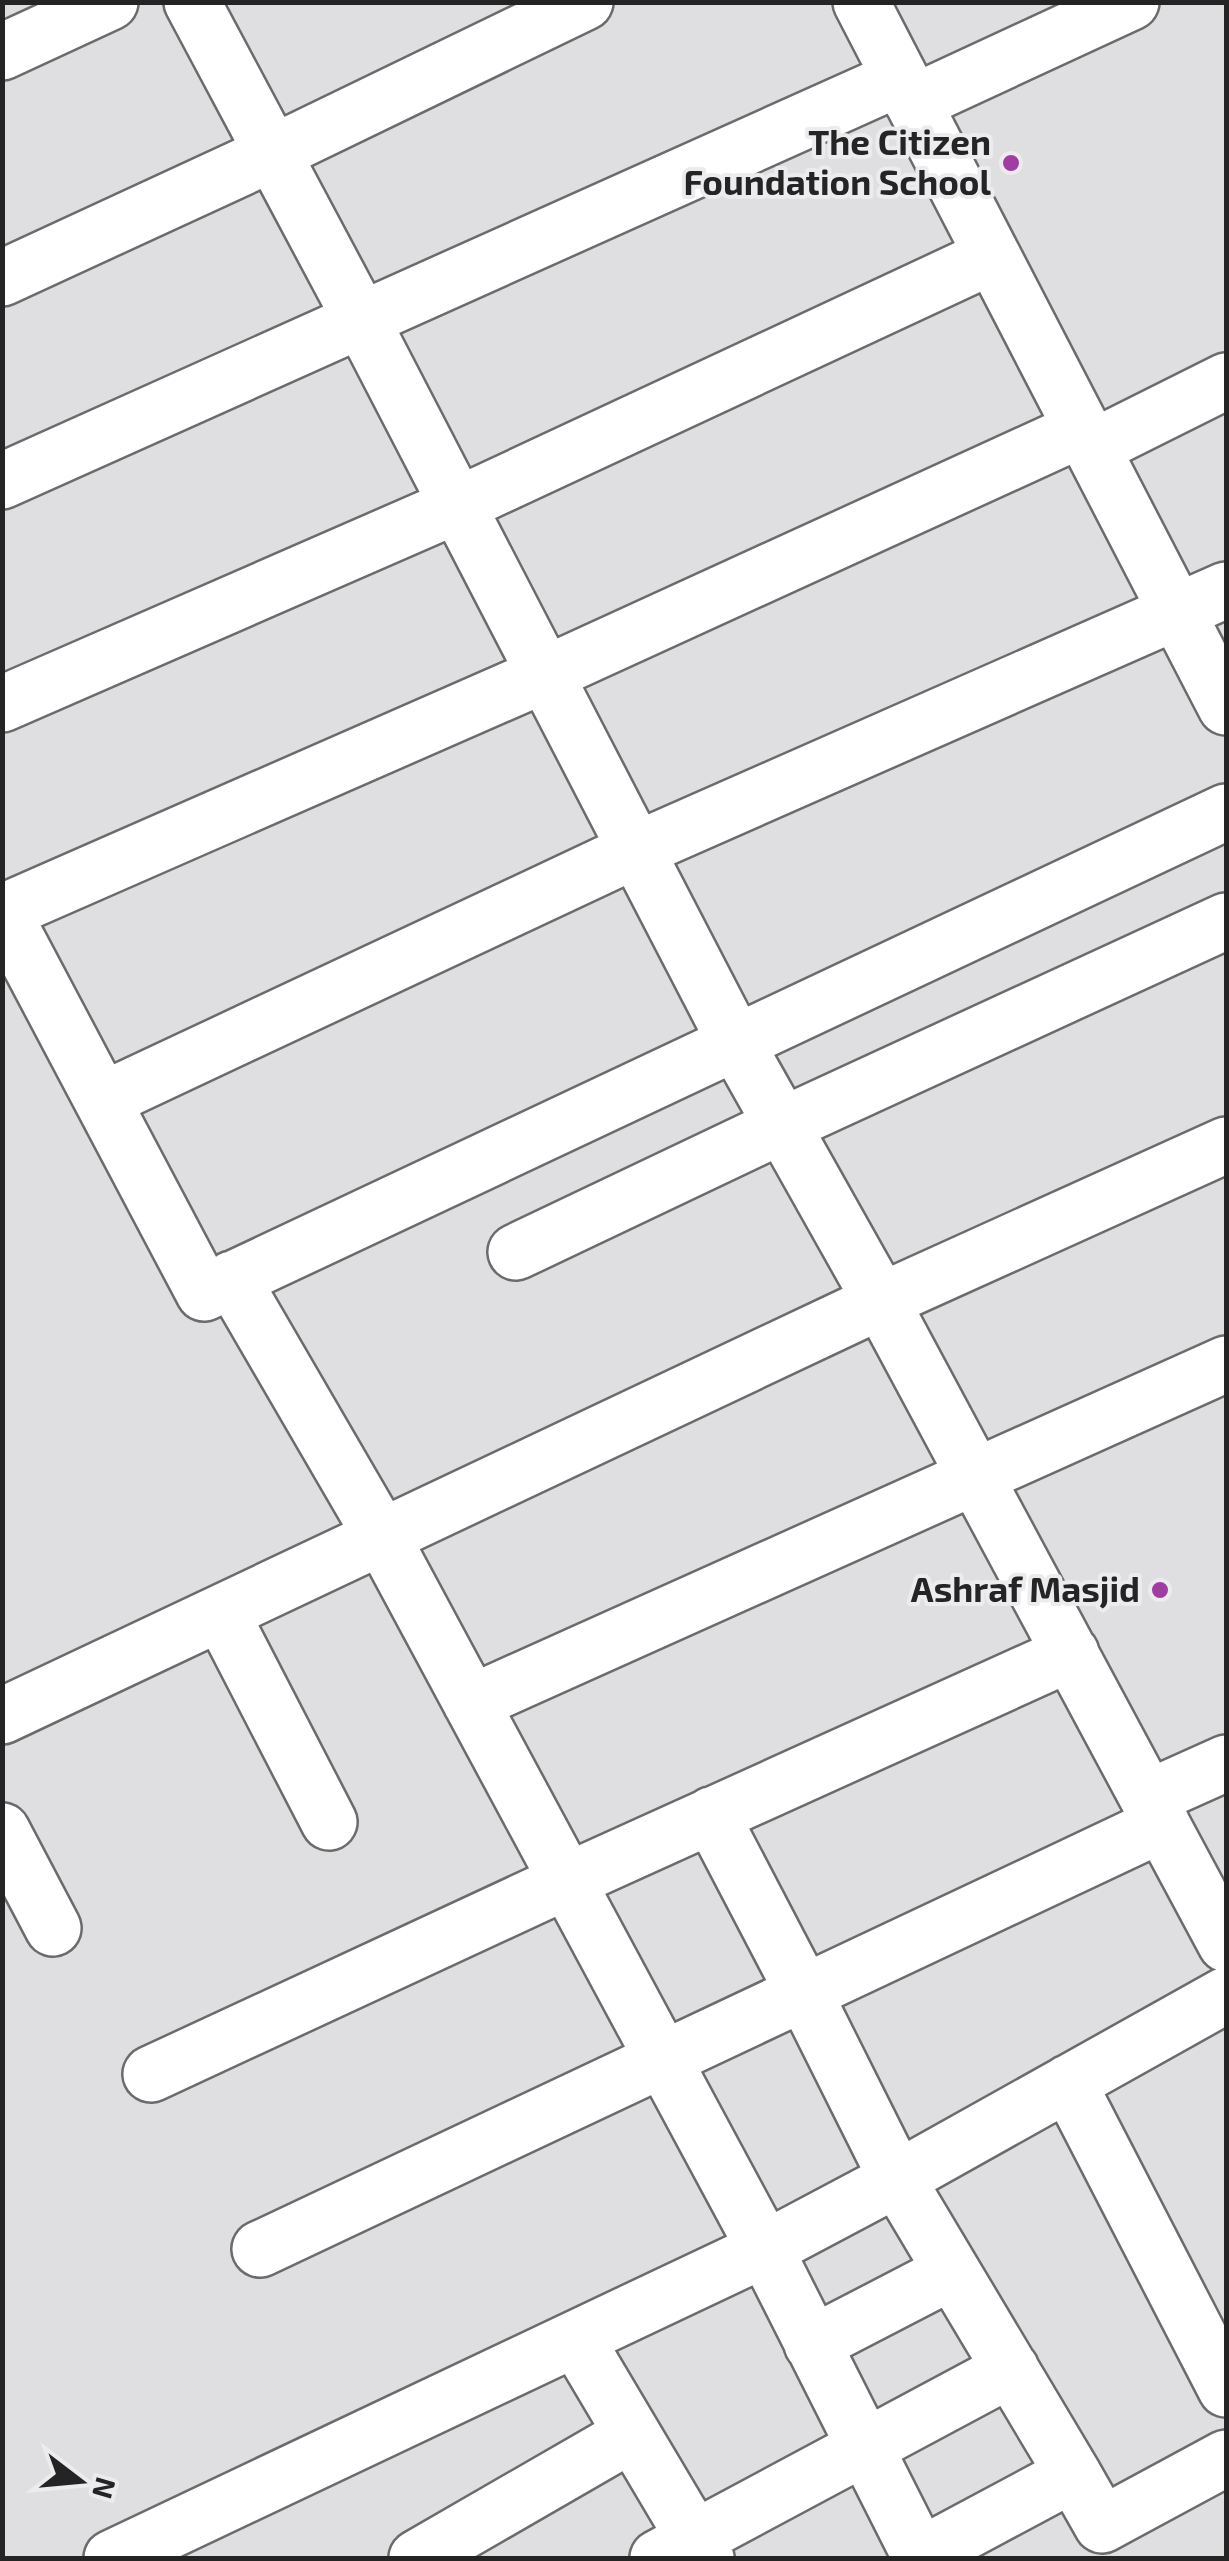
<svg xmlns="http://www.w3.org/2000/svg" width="1229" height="2561" font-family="'Exo 2',sans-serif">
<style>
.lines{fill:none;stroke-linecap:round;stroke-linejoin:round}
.minor-casing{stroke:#6b6b6d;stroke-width:60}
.minor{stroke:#fff;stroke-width:55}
.poi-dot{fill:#a13da2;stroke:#ececef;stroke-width:4}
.labels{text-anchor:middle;stroke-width:8;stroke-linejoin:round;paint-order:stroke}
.poi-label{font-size:35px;font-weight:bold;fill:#242425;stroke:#ececef;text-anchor:end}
</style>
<rect width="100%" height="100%" fill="#dfdfe1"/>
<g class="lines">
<defs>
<path id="minor" d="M192 2 362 321 736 1043 881 1301 1226 1944
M861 2 1226 707
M2 52 110 2
M913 103 1131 2
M2 278 273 153 585 2
M1092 448 1226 381
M2 481 900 78
M2 704 458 505 992 256
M2 911 204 1293 1226 812
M3 912 546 674 1082 429
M103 1100 636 850 1226 590
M516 1252 783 1125 1226 921
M232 1279 382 1537 765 2249 920 2556
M221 1613 329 1822
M471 1703 1226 1364
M2 1716 881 1301 1226 1145
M1148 1798 1226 1763
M711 1815 804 1993 897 2179 1073 2474
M2 1831 53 1928
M151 2074 567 1881 1071 1653
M1068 2083 1226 2389
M260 2249 1162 1824
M576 2339 706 2558
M812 2344 951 2272
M112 2558 765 2249 897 2179 1226 1995
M417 2558 632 2434
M658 2558 1011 2369
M916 2558 1073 2474 1102 2525 1226 2458"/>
</defs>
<use href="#minor" class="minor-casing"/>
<use href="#minor" class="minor"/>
</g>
<g class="poi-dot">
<circle cx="1011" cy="163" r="10"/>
<circle cx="1160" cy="1590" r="10"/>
</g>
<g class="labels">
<g class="poi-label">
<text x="991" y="155">The Citizen<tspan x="991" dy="40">Foundation School</tspan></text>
<text x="1140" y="1602">Ashraf Masjid</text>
</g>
</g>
<rect width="1229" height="2561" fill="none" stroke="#242425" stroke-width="10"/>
<g transform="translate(80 2481) rotate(106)" stroke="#ececef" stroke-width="8" paint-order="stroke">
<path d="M0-8L18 38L0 25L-18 38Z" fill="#242425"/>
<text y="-15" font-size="28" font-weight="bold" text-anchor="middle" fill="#242425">N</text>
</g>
</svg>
